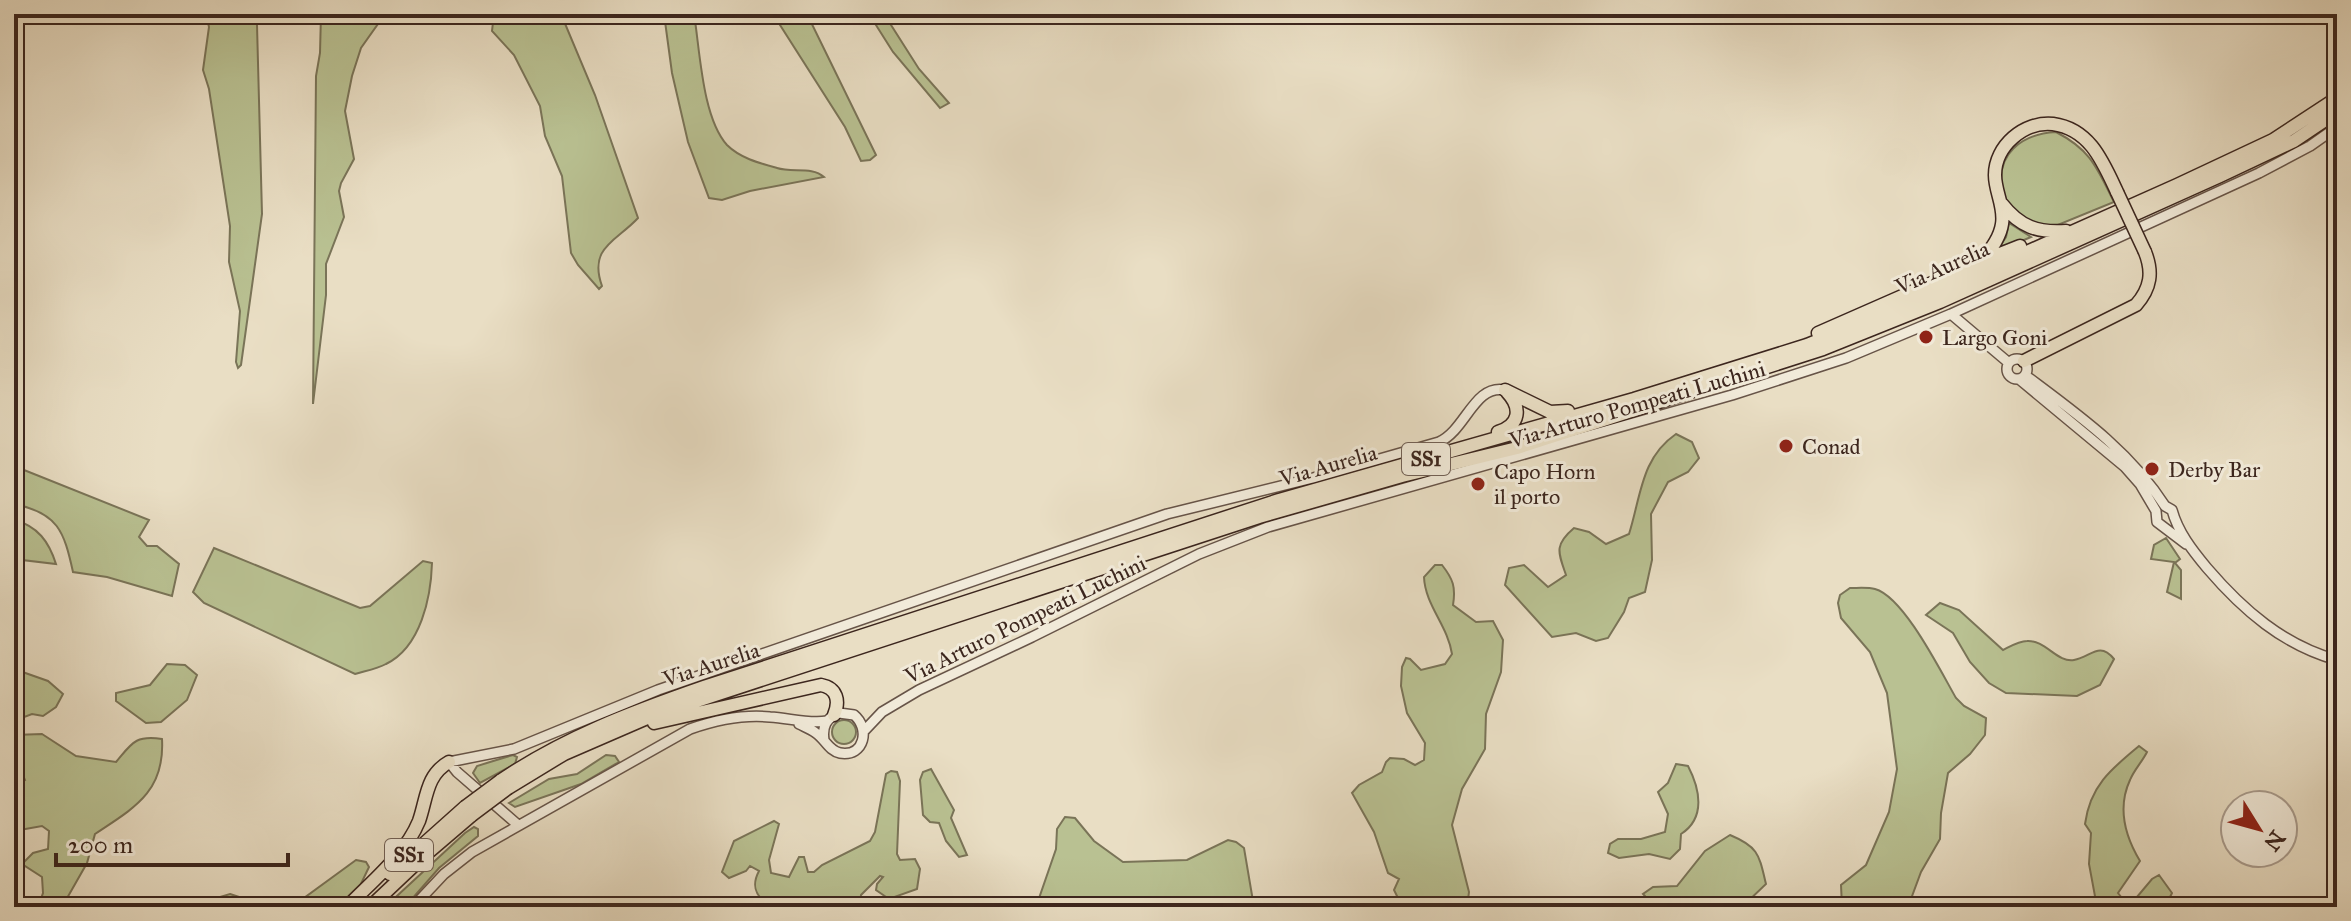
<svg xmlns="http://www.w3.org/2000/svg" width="2351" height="921" font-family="'IM FELL Great Primer',serif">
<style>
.green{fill:#b9c192;stroke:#7a7458;stroke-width:2}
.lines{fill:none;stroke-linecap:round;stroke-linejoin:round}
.tertiary-casing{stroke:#675448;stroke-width:12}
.trunk-casing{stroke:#3c261e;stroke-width:15}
.tertiary{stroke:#f1ead9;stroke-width:9}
.trunk{stroke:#e9dec4;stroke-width:12}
.trunk-bridge-casing{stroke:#3c261e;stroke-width:15;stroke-linecap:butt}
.trunk-bridge{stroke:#e9dec4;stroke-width:12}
.poi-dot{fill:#8f2418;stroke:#f1ead9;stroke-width:3}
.labels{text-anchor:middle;stroke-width:6;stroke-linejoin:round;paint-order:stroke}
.shield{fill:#f1ead9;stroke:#726156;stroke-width:2}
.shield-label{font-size:20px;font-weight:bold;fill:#3c261e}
.street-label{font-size:22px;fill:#3c261e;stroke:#f1ead9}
.poi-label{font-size:22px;fill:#3c261e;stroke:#f1ead9;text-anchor:start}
</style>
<rect width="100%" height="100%" fill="#e9dec4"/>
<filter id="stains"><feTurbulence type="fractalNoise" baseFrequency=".0025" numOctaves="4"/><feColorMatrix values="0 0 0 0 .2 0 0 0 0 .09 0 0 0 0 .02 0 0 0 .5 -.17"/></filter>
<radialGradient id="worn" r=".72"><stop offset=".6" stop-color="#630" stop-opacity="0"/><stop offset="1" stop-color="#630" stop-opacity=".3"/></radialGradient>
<path class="green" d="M206 14H262L257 25 262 214 241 365 238 368 236 362 240 311 229 262 230 226 209 89 203 70 209 27Z
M321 14H385L361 48 352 76 345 111 354 159 341 183 339 191 344 217 326 264V295L313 404 316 76 320 53Z
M494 14H561L595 95 638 218C617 241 588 247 602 286L599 289 578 265 571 253 562 176 545 136 540 106 514 55 492 31Z
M664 14H694C700 50 702 117 727 145 740 158 759 163 777 168 792 173 812 166 824 177L750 191 722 200 709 198 688 142 672 73Z
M773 14H807L876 155 870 160 861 161 845 127Z
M869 14H884L919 69 949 103 940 108 893 52Z
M2056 132C2091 150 2097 168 2114 202L2048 229C2039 226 2027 223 2019 218 2011 213 2005 200 2003 192 1994 154 2022 134 2056 132Z
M2009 223 2031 237 1996 252 2006 237Z
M1676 434 1692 442 1699 458 1688 472 1668 482 1651 514 1652 560 1645 592 1629 598 1624 612 1608 638 1596 641 1576 633 1552 637 1505 585 1509 568 1524 565 1548 587 1566 575C1558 552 1554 545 1574 528L1589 532 1606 544 1629 534C1641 496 1641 458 1676 434Z
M14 466 149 520 139 537 147 546H157L179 564 172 596 107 577 73 572C64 531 58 513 14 504Z
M14 520C38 526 49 542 56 564L14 559Z
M2166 538 2180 559 2175 563 2181 570V599L2167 592 2174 562 2151 559 2154 545Z
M214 548 360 608 370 606 423 561 432 563C431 597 421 647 386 664 377 669 365 671 355 674L204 603 193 592Z
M1435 565H1442C1453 579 1456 587 1453 605L1476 622 1493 621 1503 640 1501 672 1486 714 1485 749 1462 789 1452 825 1469 892 1467 907H1399L1401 904 1394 890 1399 879 1388 873 1374 832 1352 793 1359 785 1382 772 1386 762 1390 758 1404 759 1415 765 1424 760 1425 743 1407 713 1401 686 1402 667 1406 658 1410 659 1421 670 1445 664 1452 654C1448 626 1425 605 1424 577Z
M1850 588C1858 588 1868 587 1875 589 1904 597 1941 672 1956 698L1964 706 1986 718 1985 735 1970 754 1948 773 1941 813 1940 839 1921 872 1908 907H1842L1841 885 1866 865 1889 812 1897 769 1887 693 1870 652 1841 618 1838 603 1840 595Z
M1940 603 1959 610 2003 650C2011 646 2019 641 2027 641 2046 640 2057 663 2074 660 2091 657 2099 641 2114 659L2100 685 2077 696 2006 693 1989 683 1970 662 1953 633 1926 615Z
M167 664 185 665 197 675 187 700 161 722 146 723 116 701V693L150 685Z
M14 669 48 681 63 694 56 707 43 716 32 714 19 719 14 717Z
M832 732a12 12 0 1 1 24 0a12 12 0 1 1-24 0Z
M42 734 76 756 116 762C132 743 135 735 162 739 165 792 134 808 95 834L87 863 62 907H38L43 893 42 877 22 864 33 853 48 849 49 831 42 826 14 831V781L18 784 25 780 17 761 14 735Z
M2139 746 2147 752C2142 762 2134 770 2130 780 2117 808 2125 836 2140 861L2118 893 2122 898 2137 897 2152 879 2159 875 2172 893 2165 907H2097L2089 864 2091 833 2085 824C2090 786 2111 769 2139 746Z
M513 755 517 757 515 764 480 783 473 773 477 766Z
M606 755 615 756 619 762 581 784 515 807 509 803 549 779 577 774Z
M1676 764 1688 766C1700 789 1706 818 1681 834L1680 849 1670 859 1649 854 1619 858 1608 853 1610 844 1618 839H1641L1665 832 1668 814 1658 792 1668 783Z
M931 769 954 810 951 818 967 855 959 857 946 841 939 823 930 822 923 815 920 780 923 772Z
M891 771 897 772 900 781 897 854 900 860 915 859 920 869 917 889 889 899 876 890 877 884 883 877 880 876 861 895 860 907H852L846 898 828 903 824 907H765L766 903C754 894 752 884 759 871L750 866 746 871 729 878 722 872 734 841 774 821 779 824 769 860 771 873 789 877 799 857H804L808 872H814L822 865 870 841 875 832 886 774Z
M1065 817 1075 818 1094 841 1123 862 1187 860 1228 840 1236 842 1244 848 1254 907H1036L1056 849 1057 829Z
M474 827 478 829V836L439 868 405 907H385L465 833Z
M1730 835C1759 847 1759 855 1766 884L1742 907H1655L1643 894 1653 887 1677 886 1705 851Z
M356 860 366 862 369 867 359 888 340 907H278L297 903Z
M230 894 270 907H208L213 899Z"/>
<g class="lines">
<defs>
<path id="tertiary" d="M1951 314 2009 363
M2007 369a10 10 0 1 1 20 0a10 10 0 1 1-20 0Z
M2025 375C2077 414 2130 451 2165 506L2172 510C2178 532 2192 550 2207 568 2243 610 2283 645 2337 660
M2019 379 2125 467 2140 484 2156 511 2157 522 2186 544
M799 724C805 727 811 729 816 733 825 739 829 751 840 753 865 757 870 728 854 715L839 713C826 718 822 727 824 740
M864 731 882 712 919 690 1032 637 1199 554 1268 527 1732 395 1846 358 1951 314 2259 173 2310 146 2337 127
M518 825 457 772 449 762 514 749 658 690 1167 514 1313 478 1439 442C1466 430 1474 384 1505 390
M413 907 444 874 472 852 690 729C716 720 742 714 770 717 789 718 808 724 827 721"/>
<path id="trunk" d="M2002 204C2020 227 2038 233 2066 231
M1982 261 2020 246
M1818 333 1982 261C1990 250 2000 238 2002 224 2005 207 1995 192 1995 175 1995 146 2024 121 2053 124 2090 129 2103 162 2117 192
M2024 361 2136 305C2151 288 2153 272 2145 252
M1505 390 1550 412 1568 411
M1498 432C1520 425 1522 408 1507 392
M654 723 821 685C837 688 840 701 834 715
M500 781C563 738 632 712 704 687L1279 500 1634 399 1807 345 1944 289 2177 185 2273 140 2337 98
M508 788 564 754 654 715 1259 517 1402 476 1517 448 1823 349 1940 302 2220 176 2294 141 2337 112
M390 874 465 807
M347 907C372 881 405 855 419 821 427 798 426 775 449 762
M370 907 424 856 472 815"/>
</defs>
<use href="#tertiary" class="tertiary-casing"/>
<use href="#trunk" class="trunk-casing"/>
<use href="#tertiary" class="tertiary"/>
<use href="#trunk" class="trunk"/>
<defs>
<path id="trunk-bridge" d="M2117 192 2145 252
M465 807 500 781
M472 815 508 788"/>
</defs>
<use href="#trunk-bridge" class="trunk-bridge-casing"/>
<use href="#trunk-bridge" class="trunk-bridge"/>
</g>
<g class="poi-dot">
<circle cx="1926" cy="337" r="8"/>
<circle cx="1786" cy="446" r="8"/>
<circle cx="2152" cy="469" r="8"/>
<circle cx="1478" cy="484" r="8"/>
</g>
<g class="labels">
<g class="shield">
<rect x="1402" y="443" width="48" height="32" rx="6"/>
<rect x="385" y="839" width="48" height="32" rx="6"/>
</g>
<g class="shield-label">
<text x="1426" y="466">SS1</text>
<text x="409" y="862">SS1</text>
</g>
<g class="street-label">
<text transform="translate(1942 267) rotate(-24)" y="8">Via Aurelia</text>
<text transform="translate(1637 404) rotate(-16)" y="8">Via Arturo Pompeati Luchini</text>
<text transform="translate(1328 465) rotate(-16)" y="8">Via Aurelia</text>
<text transform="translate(1025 619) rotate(-26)" y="8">Via Arturo Pompeati Luchini</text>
<text transform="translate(711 664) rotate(-18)" y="8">Via Aurelia</text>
</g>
<g class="poi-label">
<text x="1942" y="345">Largo Goni</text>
<text x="1802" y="454">Conad</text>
<text x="2168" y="477">Derby Bar</text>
<text x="1494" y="479">Capo Horn<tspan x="1494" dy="25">il porto</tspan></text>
</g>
</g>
<rect width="2351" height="921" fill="none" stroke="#e9dec4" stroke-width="48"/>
<rect x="16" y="16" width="2319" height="889" fill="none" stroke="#3c261e" stroke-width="4"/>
<rect x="24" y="24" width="2303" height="873" fill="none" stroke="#3c261e" stroke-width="2"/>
<g transform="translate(2259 829) rotate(127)"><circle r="38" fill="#f1ead9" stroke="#a99c8e" stroke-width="2"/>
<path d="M0-6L14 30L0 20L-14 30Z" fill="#8f2418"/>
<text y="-12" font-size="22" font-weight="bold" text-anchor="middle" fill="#3c261e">N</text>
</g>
<path d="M56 853v12h232v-12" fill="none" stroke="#3c261e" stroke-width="4"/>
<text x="68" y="853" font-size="24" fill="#3c261e" stroke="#f1ead9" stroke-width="6" paint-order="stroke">200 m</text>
<rect width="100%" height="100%" filter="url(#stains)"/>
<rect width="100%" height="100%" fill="url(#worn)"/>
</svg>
